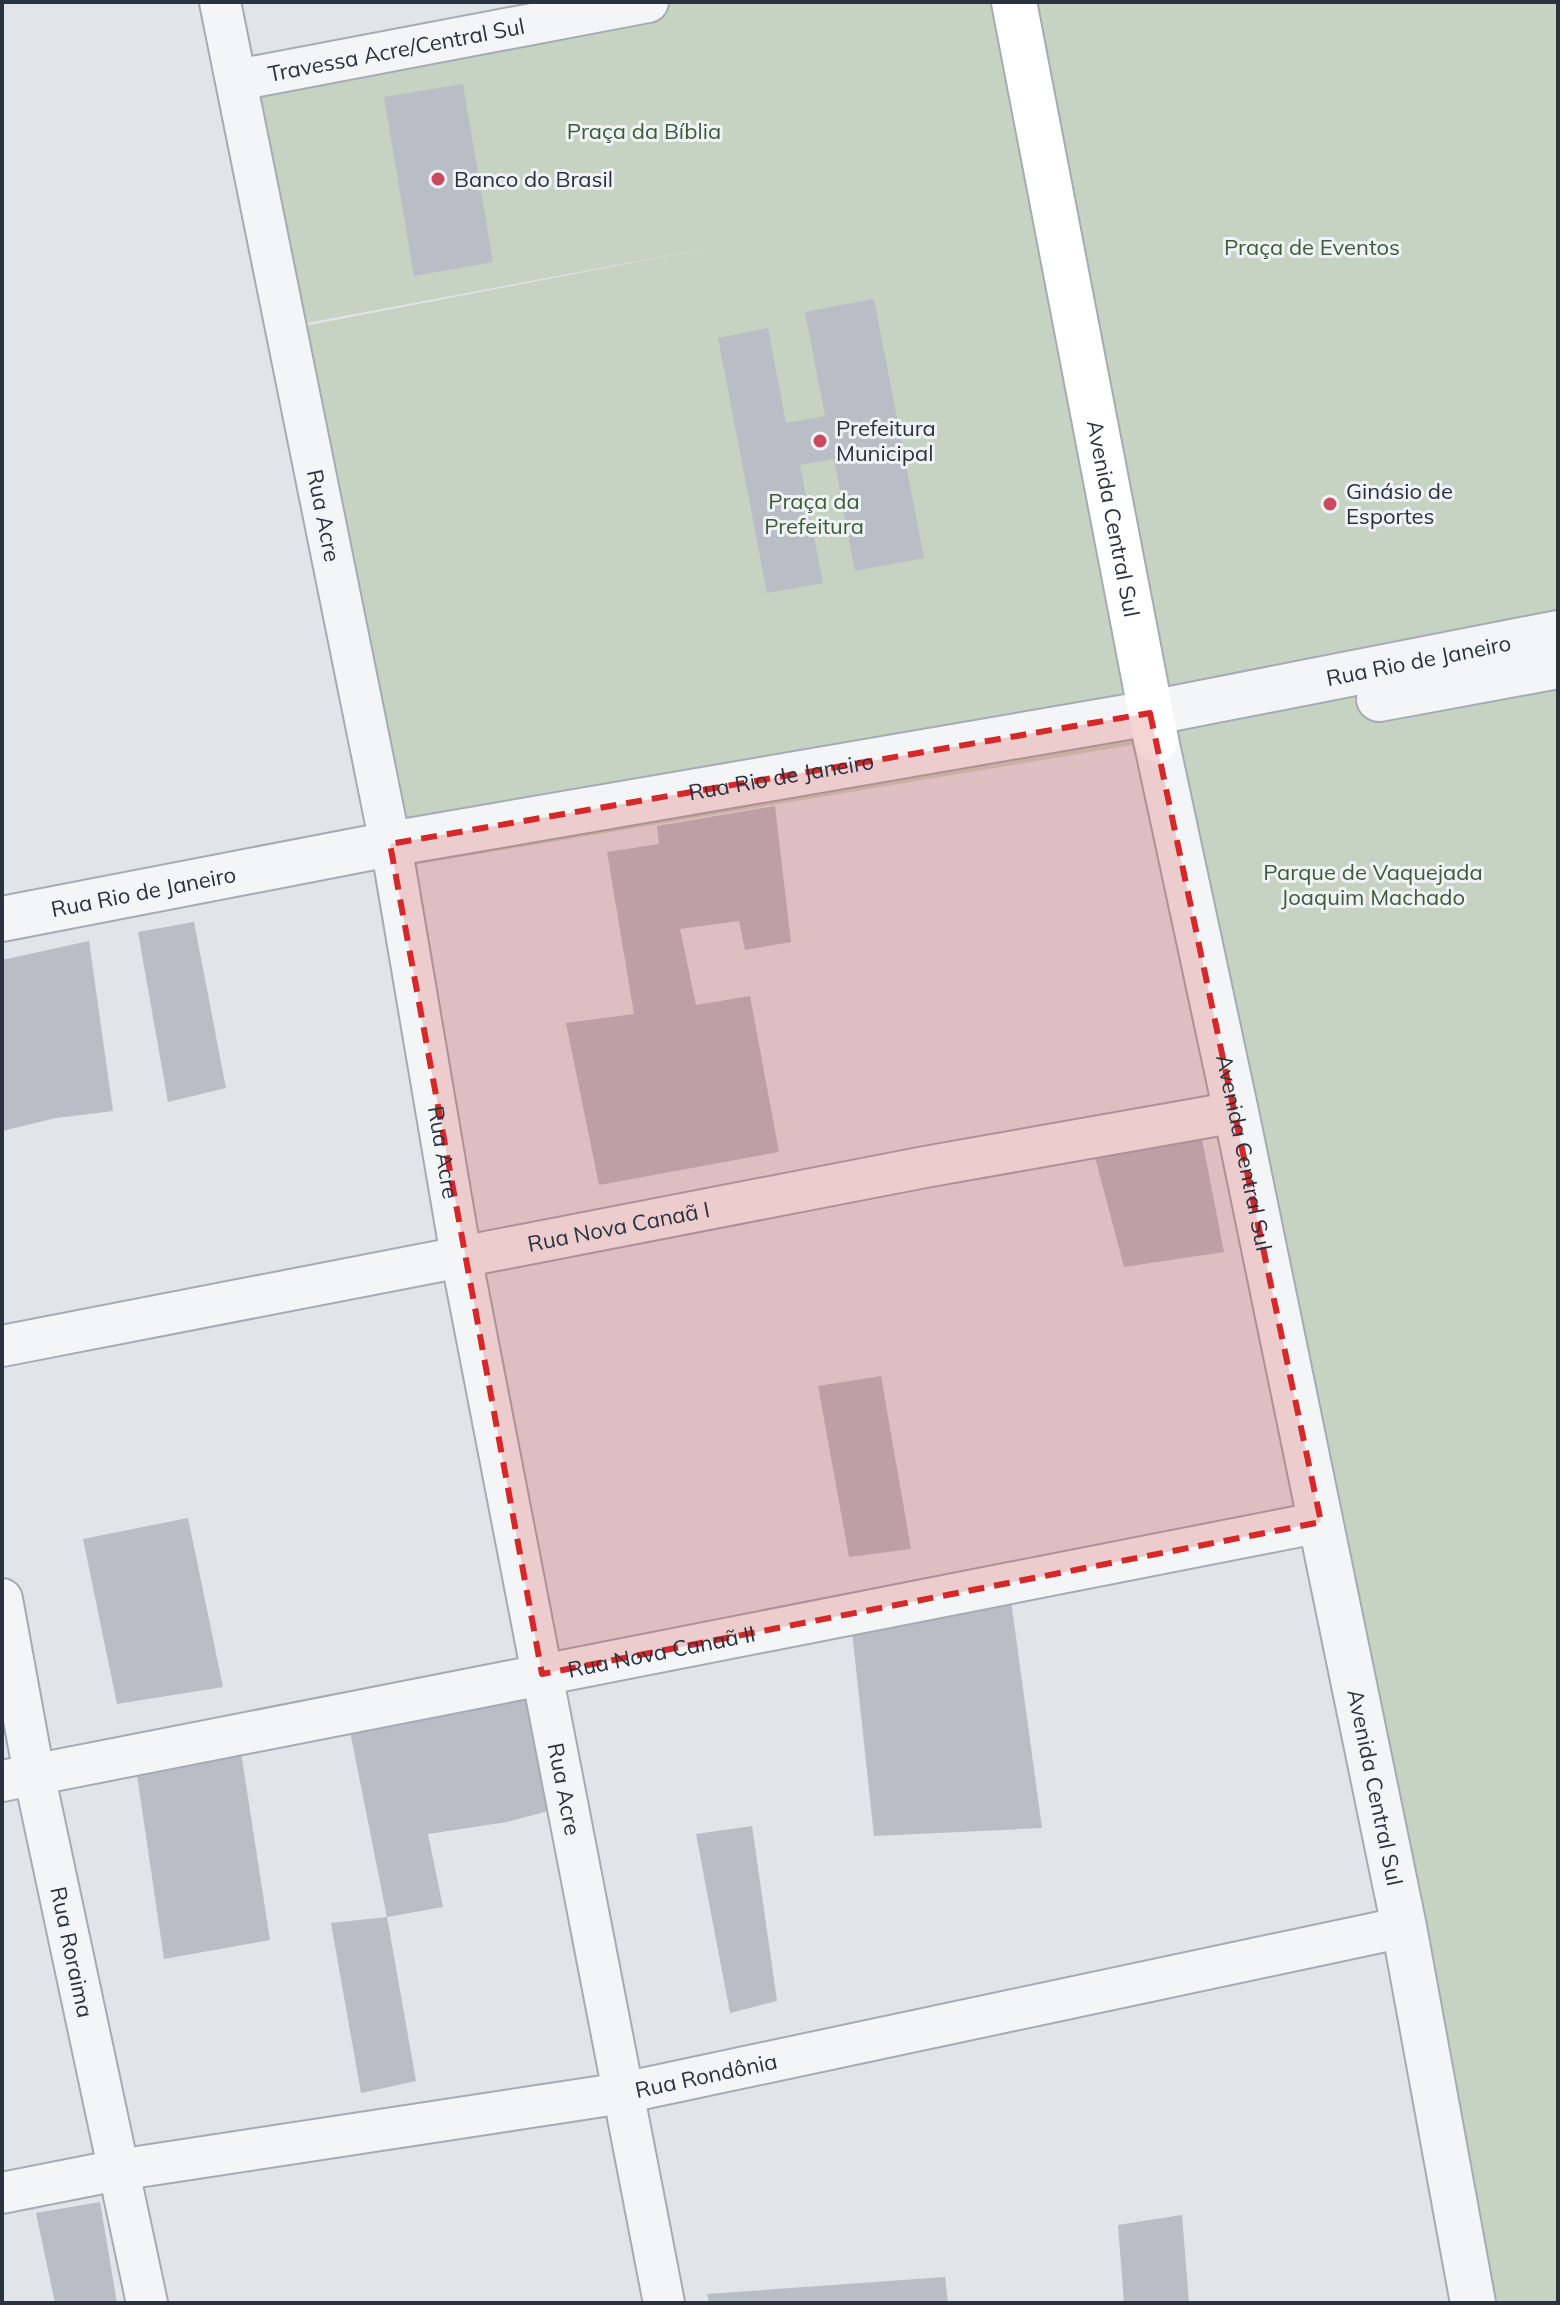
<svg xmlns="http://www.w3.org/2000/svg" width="1560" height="2305" font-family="Mulish,sans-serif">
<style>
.green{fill:#c6d3c2}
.building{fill:#b8bdc6}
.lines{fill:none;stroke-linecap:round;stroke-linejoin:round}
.minor-casing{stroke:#a6abb3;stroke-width:44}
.tertiary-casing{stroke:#a6abb3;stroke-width:48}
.secondary-casing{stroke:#a6abb3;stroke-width:48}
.minor{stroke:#f3f5f7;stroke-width:40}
.tertiary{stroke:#f3f5f7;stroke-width:44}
.secondary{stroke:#fff;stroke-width:44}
.marked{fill:#d62828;fill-opacity:0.2;stroke:#d62828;stroke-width:6;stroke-dasharray:16 10;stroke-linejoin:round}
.poi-dot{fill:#c94b5d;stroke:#f0f3f6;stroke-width:3}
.labels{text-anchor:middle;stroke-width:6;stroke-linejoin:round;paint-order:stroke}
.street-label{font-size:22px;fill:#2a3240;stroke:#f0f3f6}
.park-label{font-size:22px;fill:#3e5b38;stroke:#f0f3f6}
.poi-label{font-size:22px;fill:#2a3240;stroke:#f0f3f6;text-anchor:start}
</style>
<rect width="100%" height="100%" fill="#e1e4e9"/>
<path class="green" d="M648 2H1558V2303H1465L1156 741 395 868 268 333 724 245 285 327 237 80Z"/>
<path class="building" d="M463 84 493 262 414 276 384 97Z
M874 299 924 558 855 571 834 459 800 465 823 583 767 593 718 338 768 328 786 423 825 416 805 312Z
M775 806 791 942 745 950 739 921 680 929 696 1005 750 996 779 1152 599 1185 566 1023 634 1014 607 852 659 844 657 826Z
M194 922 226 1088 168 1102 138 932Z
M89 941 113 1111 56 1118 2 1131V960Z
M1202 1139 1224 1252 1124 1267 1095 1157Z
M881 1376 911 1549 849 1557 818 1386Z
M188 1518 223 1687 117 1704 83 1539Z
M1011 1601 1042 1828 874 1836 852 1631Z
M526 1689 548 1811 507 1822 428 1834 443 1907 387 1917 349 1726Z
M240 1746 270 1940 164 1959 136 1768Z
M752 1826 777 2001 730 2013 696 1834Z
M387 1917 416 2081 361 2093 331 1923Z
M100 2202 117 2303H55L36 2213Z
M1182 2215 1189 2303H1124L1118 2225Z
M945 2277 948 2303H709L707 2294Z"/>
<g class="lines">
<defs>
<g id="minor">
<path id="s1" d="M220 2 395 868 461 1256 664 2303"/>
<path id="s2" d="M237 80 648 2"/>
<path id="s3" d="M2 1346 925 1167 1236 1112"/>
<path id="s4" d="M2 1599 34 1774 147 2303"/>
<path id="s5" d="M2 1781 1321 1522"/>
<path id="s6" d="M2 2193 118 2170 623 2093 1404 1927"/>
</g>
<g id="tertiary">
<path d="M1379 699 1558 666"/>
<path id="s7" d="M1156 740 1236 1112 1404 1927 1473 2303"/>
<path id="s8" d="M2 919 390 844 1150 713 1558 633"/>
</g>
<g id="secondary">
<path id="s9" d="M1014 2 1156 740"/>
</g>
</defs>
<use href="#minor" class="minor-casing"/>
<use href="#tertiary" class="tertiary-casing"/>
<use href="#secondary" class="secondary-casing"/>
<use href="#minor" class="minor"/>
<use href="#tertiary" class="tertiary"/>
<use href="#secondary" class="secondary"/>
</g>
<path class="marked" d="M1150 713 1321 1522 542 1674 390 844Z"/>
<g class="poi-dot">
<circle cx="438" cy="179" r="8"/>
<circle cx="820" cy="441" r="8"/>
<circle cx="1330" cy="504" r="8"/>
</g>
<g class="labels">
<g class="street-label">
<text dy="8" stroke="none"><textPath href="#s2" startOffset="162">Travessa Acre/Central Sul</textPath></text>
<text dy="8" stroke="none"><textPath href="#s1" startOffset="524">Rua Acre</textPath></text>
<text dy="8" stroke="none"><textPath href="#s9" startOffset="526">Avenida Central Sul</textPath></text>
<text dy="8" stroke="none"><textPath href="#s8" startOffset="1440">Rua Rio de Janeiro</textPath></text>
<text dy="8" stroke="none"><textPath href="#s8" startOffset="792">Rua Rio de Janeiro</textPath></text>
<text dy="8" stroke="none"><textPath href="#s8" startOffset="144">Rua Rio de Janeiro</textPath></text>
<text dy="8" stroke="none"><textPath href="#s1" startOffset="1172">Rua Acre</textPath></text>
<text dy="8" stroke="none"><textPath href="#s7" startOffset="422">Avenida Central Sul</textPath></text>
<text dy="8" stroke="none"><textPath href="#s3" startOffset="628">Rua Nova Canaã I</textPath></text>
<text dy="8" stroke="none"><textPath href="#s5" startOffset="672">Rua Nova Canaã II</textPath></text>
<text dy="8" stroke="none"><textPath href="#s7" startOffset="1070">Avenida Central Sul</textPath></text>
<text dy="8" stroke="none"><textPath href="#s1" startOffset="1820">Rua Acre</textPath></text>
<text dy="8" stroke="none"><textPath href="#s4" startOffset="360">Rua Roraima</textPath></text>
<text dy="8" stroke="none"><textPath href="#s6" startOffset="714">Rua Rondônia</textPath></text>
</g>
<g class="park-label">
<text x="644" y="139">Praça da Bíblia</text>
<text x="1312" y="255">Praça de Eventos</text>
<text x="814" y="509">Praça da<tspan x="814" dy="25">Prefeitura</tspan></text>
<text x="1373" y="880">Parque de Vaquejada<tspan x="1373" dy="25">Joaquim Machado</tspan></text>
</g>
<g class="poi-label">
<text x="454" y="187">Banco do Brasil</text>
<text x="836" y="436">Prefeitura<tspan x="836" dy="25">Municipal</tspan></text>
<text x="1346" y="499">Ginásio de<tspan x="1346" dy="25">Esportes</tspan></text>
</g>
</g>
<rect width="1560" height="2305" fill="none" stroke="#2a3240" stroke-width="8"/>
</svg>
